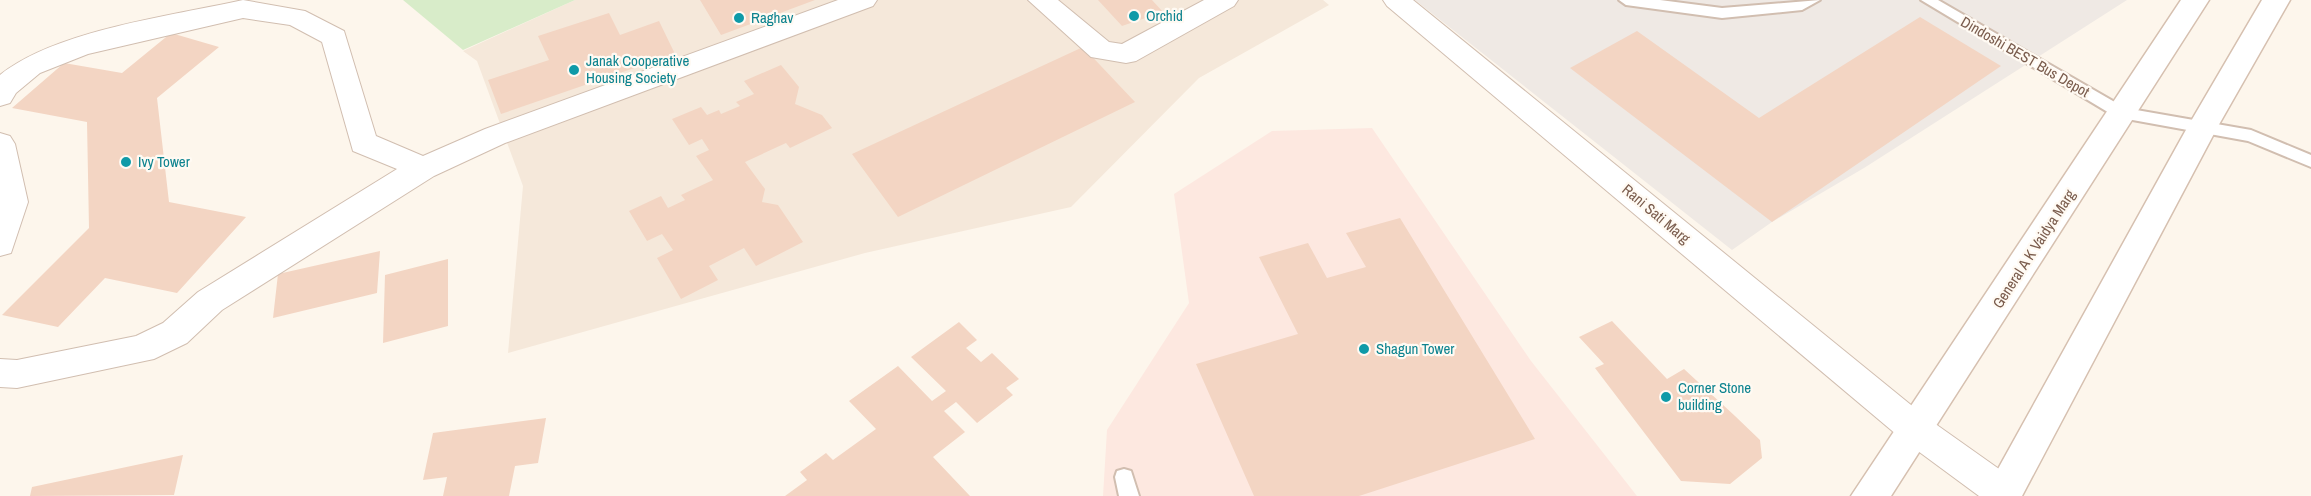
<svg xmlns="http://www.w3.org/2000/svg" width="2311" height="496" font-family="'Archivo Narrow',sans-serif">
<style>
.residential{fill:#f5e8da}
.commercial{fill:#fde8e0}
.industrial{fill:#efe9e4}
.green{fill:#d8ecc9}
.building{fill:#f3d5c3}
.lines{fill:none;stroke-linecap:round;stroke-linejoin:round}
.lane-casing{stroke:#d1beb0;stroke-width:4}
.street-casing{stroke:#d1beb0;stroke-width:2}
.secondary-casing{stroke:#d6c0b0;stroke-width:3}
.lane{fill:#fff;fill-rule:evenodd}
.street{fill:#fff;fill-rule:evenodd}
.secondary{fill:#fff;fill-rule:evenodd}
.culture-dot{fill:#0f9aa8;stroke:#fffaf3;stroke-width:2}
.labels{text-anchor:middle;stroke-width:4.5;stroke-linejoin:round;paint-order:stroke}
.culture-label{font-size:15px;fill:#0d838f;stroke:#fffaf3;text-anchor:start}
.street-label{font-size:15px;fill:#7a5c4d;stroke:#fffaf3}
</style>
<rect width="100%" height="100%" fill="#fdf6ec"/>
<path class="residential" d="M575 0H1323L1329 5 1199 78 1071 207 865 253 508 353 523 186 477 61 463 51Z"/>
<path class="commercial" d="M1372 128 1531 361 1637 496H1103L1107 430 1189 303 1174 194 1272 131Z"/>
<path class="industrial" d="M1415 0H2127L1864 168 1772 222 1732 250Z"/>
<path class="green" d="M403 0H575L463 50Z"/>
<path class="building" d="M700 0H815L721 35Z
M1098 0H1152L1163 12 1122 26Z
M609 13 620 35 659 21 675 54 501 114 488 80 549 60 538 36Z
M1920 17 2001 66 1772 222 1570 68 1637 31 1759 118Z
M171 33 219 47 157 98 169 202 246 217 177 293 105 278 58 327 2 315 89 228 87 122 12 108 64 63 122 73Z
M1083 47 1135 102 898 217 852 154Z
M781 65 799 87 795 104 822 115 832 128 790 148 786 143 745 162 765 189 762 202 778 205 803 242 756 266 744 248 709 266 718 280 681 299 657 258 673 250 662 234 647 241 629 211 661 196 668 208 685 200 681 195 713 180 696 156 709 150 702 139 689 145 672 119 701 107 707 115 719 110 721 114 740 106 736 102 754 94 744 81Z
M1400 218 1535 439 1359 496H1254L1196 364 1298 334 1259 257 1308 243 1327 278 1366 267 1346 233Z
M380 251 377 293 273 318 278 274Z
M448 259V326L383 343 385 275Z
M1612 321 1667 379 1684 369 1735 416 1760 440 1762 458 1730 484 1681 481 1595 368 1604 364 1579 337Z
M959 322 977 340 966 348 981 362 992 353 1019 379 1006 388 1013 395 977 423 956 402 944 411 965 432 933 457 970 496H785L807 480 800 472 826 453 833 460 876 429 849 401 898 366 932 401 946 391 911 357Z
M546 418 538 463 515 466 509 496H443L447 477 423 480 433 433Z
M183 455 174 495 30 496 32 487Z"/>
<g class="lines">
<defs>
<path id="lane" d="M1619 0H1660L1722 8 1820 0 1802 10 1722 18 1626 5Z
M1921 0H1938L2125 108 2251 130 2311 155V167L2248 141 2116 117Z
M1124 469 1131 471 1139 496H1119L1115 477 1117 471Z"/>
<path id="street" d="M243 0 305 11 344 31 376 136 423 156 485 129 838 0H877L873 6 505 143 434 176 222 310 187 343 154 359 17 388 0 387V359L17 360 136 336 163 323 198 292 397 169 353 151 322 42 290 25 243 18 88 54 40 73 16 93 10 103 0 106V75C56 30 171 16 243 0Z
M1028 0H1058L1109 42 1122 44 1204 0H1238L1234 6 1136 61 1126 63 1091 57Z
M1383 0H1413L1927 418 2016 481 2021 493 2020 496H1979L1903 440 1387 6Z
M0 133 10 136 15 144 28 202 11 253 0 256Z"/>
<path id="secondary" d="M2181 0H2209L1891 496H1851Z
M2262 0H2290L2217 128 2022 496H1983L2187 128Z"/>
</defs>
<use href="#lane" class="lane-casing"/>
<use href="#street" class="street-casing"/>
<use href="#secondary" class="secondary-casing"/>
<use href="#lane" class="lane"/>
<use href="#street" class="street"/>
<use href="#secondary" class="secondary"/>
</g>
<g class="culture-dot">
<circle cx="1134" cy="16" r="6"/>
<circle cx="739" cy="18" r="6"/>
<circle cx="574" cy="70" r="6"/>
<circle cx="126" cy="162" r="6"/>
<circle cx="1364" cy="349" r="6"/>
<circle cx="1666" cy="397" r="6"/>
</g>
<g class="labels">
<g class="culture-label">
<text x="1146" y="21">Orchid</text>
<text x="751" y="23">Raghav</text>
<text x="586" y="66">Janak Cooperative<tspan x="586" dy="17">Housing Society</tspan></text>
<text x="138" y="167">Ivy Tower</text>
<text x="1376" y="354">Shagun Tower</text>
<text x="1678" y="393">Corner Stone<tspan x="1678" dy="17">building</tspan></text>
</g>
<g class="street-label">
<text transform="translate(2025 57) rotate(30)" y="5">Dindoshi BEST Bus Depot</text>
<text transform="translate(1656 214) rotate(40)" y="5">Rani Sati Marg</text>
<text transform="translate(2034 249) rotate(-57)" y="5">General A K Vaidya Marg</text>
</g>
</g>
</svg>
